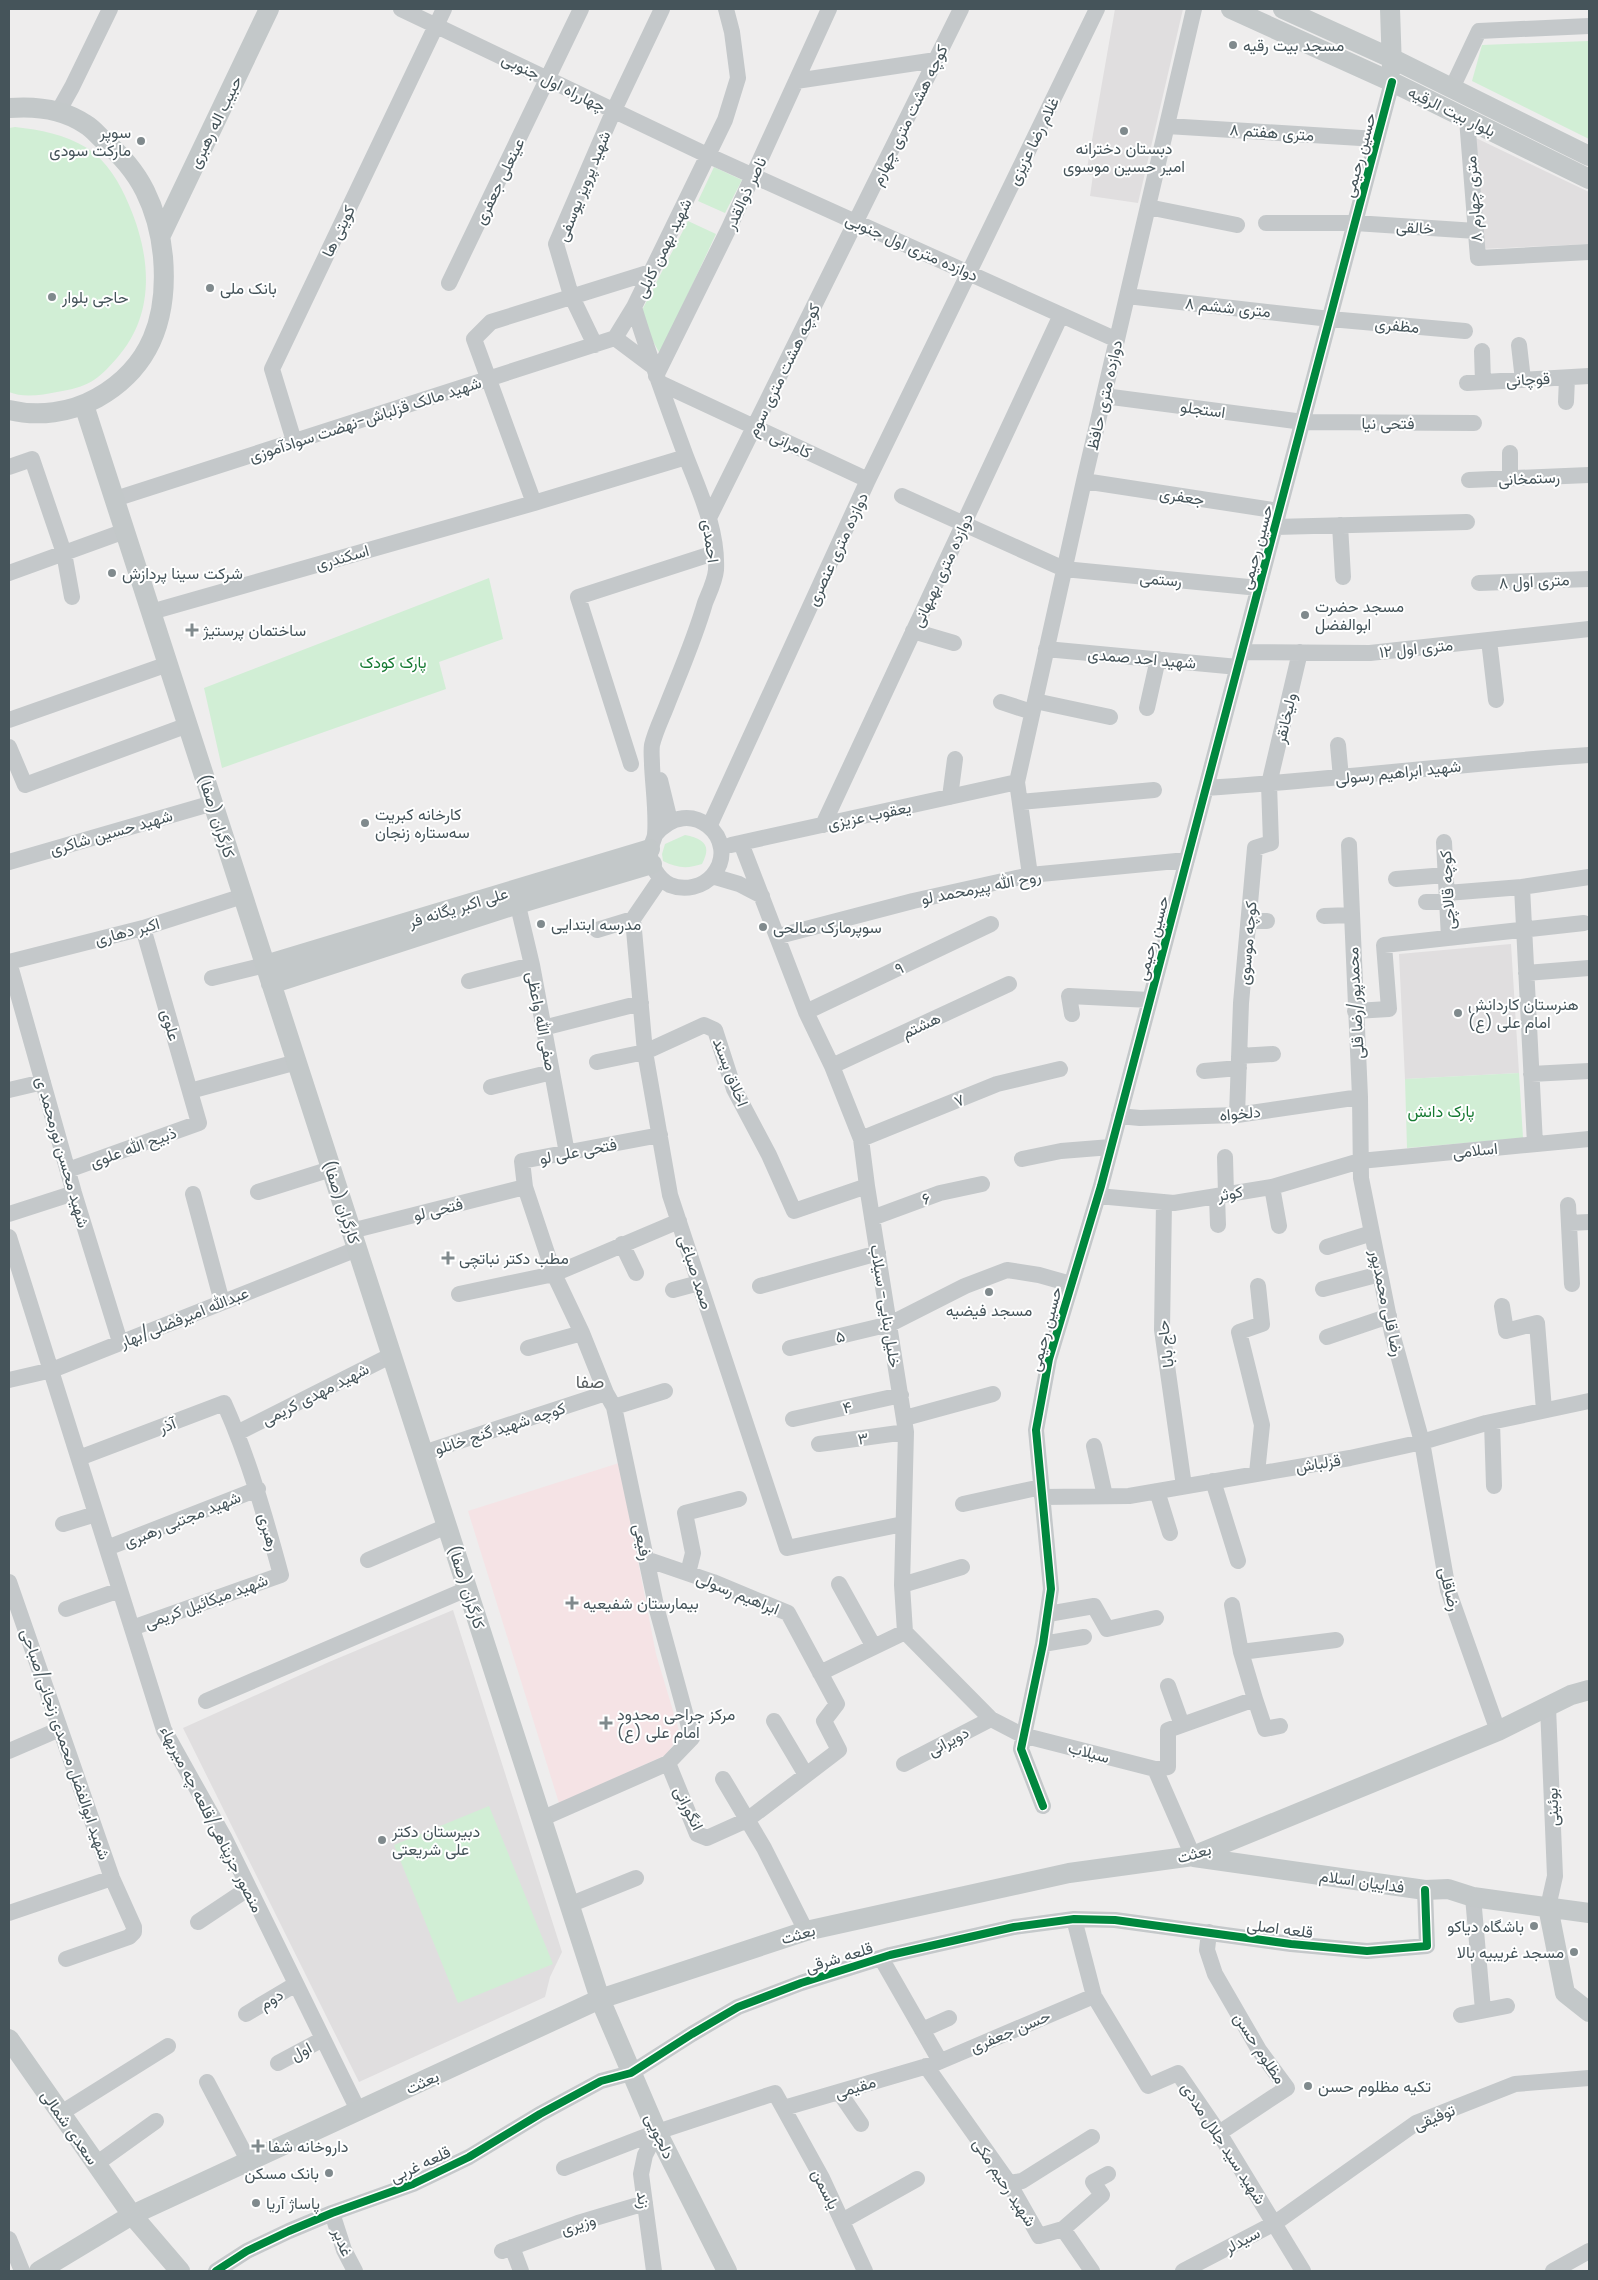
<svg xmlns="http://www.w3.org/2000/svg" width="1598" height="2280" font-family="Poppins,Vazirmatn,sans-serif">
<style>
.education{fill:#e0dedf}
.medical{fill:#f5e3e5}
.green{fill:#d1eed5}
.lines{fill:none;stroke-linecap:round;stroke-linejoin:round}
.minor{stroke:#c4c8ca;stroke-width:16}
.major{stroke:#c3c8c9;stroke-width:20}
.cycleway-casing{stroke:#fff;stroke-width:11}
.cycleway{stroke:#00873e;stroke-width:8}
.poi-dot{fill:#808a8d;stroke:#fff;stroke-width:2}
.labels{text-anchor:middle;stroke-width:4;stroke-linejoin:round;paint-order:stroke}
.poi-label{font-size:16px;fill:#45545a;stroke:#fff;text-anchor:start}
.street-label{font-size:16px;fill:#45545a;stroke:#fff}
.park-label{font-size:16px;fill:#177a33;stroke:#fff}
.neighbourhood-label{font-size:18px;fill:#595f61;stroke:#fff}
</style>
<rect width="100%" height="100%" fill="#eeeded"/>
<path class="education" d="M1115 9H1183L1138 203 1090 196 1093 175 1086 174Z
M1476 138 1589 192V244L1481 249Z
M1511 944 1519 1073 1405 1079 1399 954Z
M453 1610 562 1952 550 1977 545 1997 359 2082 183 1728 329 1662Z"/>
<path class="medical" d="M619 1463 656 1654 680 1734 666 1755 559 1803 468 1511Z"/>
<path class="green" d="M1588 41 1589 139 1472 81 1482 45Z
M15 127C41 130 64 134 87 148 107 161 120 183 129 205 151 256 156 314 117 358 97 381 88 387 57 392 42 395 23 398 9 392V128Z
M714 167 742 180 725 213 698 201Z
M688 221 716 234 660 354 639 316Z
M489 578 503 639 439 662 446 689 222 768 204 688Z
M685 835C704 839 712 845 702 864 687 869 677 868 663 861L662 854 665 844Z
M1519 1073 1523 1138 1407 1148 1405 1079Z
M489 1806 553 1964 458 2003 394 1845Z"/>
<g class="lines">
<path class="minor" d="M401 9 707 155 1117 340
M796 81 936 60
M1452 88 1479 31 1589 26
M58 112 72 87 110 9
M1467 119 1478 258 1589 252
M1167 126 1377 139
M1148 207 1237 225
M1266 223H1355L1476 231
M449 283 581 9
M1127 296 1330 319 1465 331
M634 307C649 357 667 405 685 454 699 491 718 529 716 570 715 581 709 593 705 603 695 638 680 672 667 705 662 718 655 732 652 745 651 751 652 759 652 765 653 787 657 813 655 835 654 840 651 845 650 850 649 864 658 879 670 885 685 891 703 887 713 875 742 840 690 792 655 835
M615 338 634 307 725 120 738 78 732 32 726 9
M615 338 651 365
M595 345 571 295 556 244 614 110 662 9
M1519 345 1523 380
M1482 351 1483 382
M656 376 729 228 829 9
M660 383 868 480
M1467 383 1589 376
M1104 396 1303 422 1474 423
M1566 402 1567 378
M294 441 272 369 444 9
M1510 453V479
M9 467 32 459 64 553 72 597
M1469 480 1589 475
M1084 481 1279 511
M902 496 1064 569 1259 588
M115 499 615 338
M534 503 686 457
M709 518 961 9
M1340 525 1343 577
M1275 527 1467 522
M9 573 125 531
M1479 583 1589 579
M151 612 534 503 474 339 491 322 651 272
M913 631 954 643
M1489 640 1496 700
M1046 649 1238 667
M1242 652 1370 653 1589 629
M1035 701 1110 717
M1001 702 1032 712
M1147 708 1158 659
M9 720 168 664
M1338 745 1341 778
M9 747 25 785 188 725
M631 764 578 597 714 553
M660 780 670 821
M1206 788C1334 780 1461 763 1589 755
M950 797 955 759
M1020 802 1154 790
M823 825 1061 315
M709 827 868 480 1097 9
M1444 842 1449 938
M741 843 806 1012 832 1066 861 1139 867 1186 906 1432 902 1585 905 1632 991 1719 1022 1735 1155 1769 1168 1767V1730L1255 1699 1241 1652 1232 1605
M731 845 1017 782
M1349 845 1360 1097 1361 1178 1392 1333 1422 1442 1448 1590 1498 1731
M9 862 213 803
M1030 875 1017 782 1084 481 1194 9
M712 876 739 884 762 896
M661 878 633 919 645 1052 670 1195 787 1548 903 1524
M1396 879 1446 875
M515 893 532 965 567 1153
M1447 893 1522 887
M1426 902H1447
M1324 916 1351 915
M1249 921H1267
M597 930 633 919
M779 936 913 901 1030 875 1187 860
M1526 973 1589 968
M212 978 265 965
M469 981 532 965
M1355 1011 1389 1009 1384 945 1584 923
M806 1012 991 924
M1072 1014 1069 996 1150 1000
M543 1028 641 1003
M1239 1056 1273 1054
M597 1062 645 1052 704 1025 715 1030 734 1089 769 1155 794 1211 867 1186
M832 1066 1009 984
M1204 1071 1239 1068
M1531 1074 1589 1071
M491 1087 552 1072
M9 1090 43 1082
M190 1091 297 1062
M1237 1115 1241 1003 1255 848 1271 843 1269 784 1300 652
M1119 1116 1140 1118 1237 1115 1360 1097
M861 1139 997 1084 1060 1069
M1535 1144 1522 887 1589 877
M1225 1157 1226 1194
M1022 1159 1061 1151 1111 1147
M68 1170 199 1123 143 928
M1272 1187 1279 1226
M258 1192 331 1169
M193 1194 222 1302
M1098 1196 1174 1203 1272 1187 1360 1161 1589 1139
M1217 1196 1218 1225
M1164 1202 1162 1330 1184 1486
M1568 1205 1572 1284
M9 1214 74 1193
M872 1218 940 1193 982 1184
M1569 1223 1589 1222
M351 1231 525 1187
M9 1237 164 1730 225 1839 359 2112
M622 1244 636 1273
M1327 1247 1372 1233
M760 1286 878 1253
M1323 1289 1380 1274
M673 1290 699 1283
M459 1294 554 1274 679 1221
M1502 1306 1506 1331 1537 1323 1544 1410
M1327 1337 1389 1316
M120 1342 74 1193 9 962 143 928 243 896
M528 1348 582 1333
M790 1348 890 1324 965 1286 1007 1270 1039 1275 1071 1284
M9 1380 52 1370 357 1249
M614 1407 665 1391
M905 1418 993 1394
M793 1419 901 1395
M1492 1422 1494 1486
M237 1433 392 1355
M819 1444 906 1432
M1094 1446 1105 1496
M423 1453 606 1393
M79 1458 224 1403C249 1459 265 1516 281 1575L132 1628
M1257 1473 1262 1425 1239 1332 1262 1324 1258 1286
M1213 1481 1238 1561
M1157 1491 1170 1533
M1042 1497 1129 1496 1350 1458 1422 1442 1486 1423 1589 1401
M963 1504 1041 1487
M63 1524 96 1514
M107 1548 258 1489
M646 1559 713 1582 788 1613 837 1704 824 1721 839 1750 747 1820 707 1838 697 1834 668 1763
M368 1560 447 1526
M688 1573 693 1553 685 1513 739 1499
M9 1582 112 1878 134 1927V1932L129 1937 66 1959
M839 1584 874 1647
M902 1585 962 1567
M66 1609 120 1590
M1048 1614 1094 1606 1107 1629 1156 1618
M1043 1644 1084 1637
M1241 1652 1336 1640
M820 1673 905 1632
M1168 1686 1182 1725
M1255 1699 1265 1729 1280 1726
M206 1701 467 1589
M1548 1707 1555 1876 1548 1907
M774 1721 806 1775
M9 1751 60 1729
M904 1764 991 1719
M1155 1769 1193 1856
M723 1779 764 1848 806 1931
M1043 1806 1021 1749 1043 1644 1051 1589 1036 1430 1049 1359 1101 1186 1392 82
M541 1819 668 1763 692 1738 657 1610 614 1407 606 1393 582 1333 554 1274 525 1187 522 1161 660 1135
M1473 1897 1483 2010
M569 1905 636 1878
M9 1913 112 1878
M1074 1919 1094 1996 1148 2086 1178 2073 1219 2133 1303 2271
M198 1922 249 1888
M1209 1932 1207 1950 1215 1974 1259 2050 1287 2088 1219 2133
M881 1958 940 2061
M246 2014 296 1984
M1461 2015 1507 2006
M922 2030 949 2018
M278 2063 323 2039
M926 2066 1009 2183 1039 2236 1063 2229 1102 2195 1093 2182 1108 2174
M207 2082 249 2162
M839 2092 861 2124
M784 2108 934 2064 1094 1996
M61 2113 168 2046
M96 2164 156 2121
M564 2168 657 2132 775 2093 822 2178 865 2271
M1009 2183 1022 2181 1092 2137
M332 2213 344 2250 355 2271
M842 2221 917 2179
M1063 2229 1092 2271
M9 2239 22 2271
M512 2247 521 2271
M502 2251 578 2223 645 2203
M216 2271 247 2251 289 2231 332 2213 413 2184 469 2157 540 2114 601 2081 631 2073 692 2034 738 2007 801 1983 890 1955 1014 1927 1074 1919 1115 1920 1291 1944 1367 1951 1427 1946 1425 1890
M654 2271 641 2174 645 2155 657 2132
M1183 2271 1275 2223 1416 2123 1515 2084 1589 2078
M1553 2271 1589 2251"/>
<path class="major" d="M1231 9 1392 82 1589 179
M1283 9 1391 58 1589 156
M1390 9 1392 68
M9 108C34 106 63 109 85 124 92 128 97 134 102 139 119 153 135 171 145 191 155 211 161 235 163 257 168 317 152 367 97 398 70 413 38 417 9 410
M161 235 269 9
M84 405 600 1999 657 2132 727 2271
M265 965 650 849
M271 984 518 904 652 864
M1194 1857 1425 1890 1448 1889 1473 1897 1589 1913
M1548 1907 1565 1993 1589 2012
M9 2039 132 2215 180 2271
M39 2271 132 2215 600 1999 806 1931 1069 1873 1193 1856 1498 1731 1571 1695 1589 1690"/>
<defs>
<path id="cycleway" d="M1043 1806 1021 1749 1043 1644 1051 1589 1036 1430 1049 1359 1101 1186 1392 82
M216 2271 247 2251 289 2231 332 2213 413 2184 469 2157 540 2114 601 2081 631 2073 692 2034 738 2007 801 1983 890 1955 1014 1927 1074 1919 1115 1920 1291 1944 1367 1951 1427 1946 1425 1890"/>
</defs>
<use href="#cycleway" class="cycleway-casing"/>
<use href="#cycleway" class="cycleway"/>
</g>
<g class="poi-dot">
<circle cx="1233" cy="45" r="5"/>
<circle cx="1124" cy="131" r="5"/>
<circle cx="141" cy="141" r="5"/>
<circle cx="210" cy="288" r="5"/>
<circle cx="52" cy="297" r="5"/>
<circle cx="112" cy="573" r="5"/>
<circle cx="1305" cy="615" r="5"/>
<path d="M189.5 622.5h5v5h5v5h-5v5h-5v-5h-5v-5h5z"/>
<circle cx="365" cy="823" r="5"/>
<circle cx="541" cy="924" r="5"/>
<circle cx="763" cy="927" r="5"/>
<circle cx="1458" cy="1013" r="5"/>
<path d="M445.5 1250.5h5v5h5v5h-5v5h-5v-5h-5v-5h5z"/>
<circle cx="989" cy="1292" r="5"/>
<path d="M569.5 1595.5h5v5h5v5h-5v5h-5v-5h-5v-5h5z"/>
<path d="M603.5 1715.5h5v5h5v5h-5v5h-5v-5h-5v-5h5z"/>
<circle cx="382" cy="1840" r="5"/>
<circle cx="1534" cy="1926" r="5"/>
<circle cx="1574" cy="1952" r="5"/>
<circle cx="1308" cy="2086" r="5"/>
<path d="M255.5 2138.5h5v5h5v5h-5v5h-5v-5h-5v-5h5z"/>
<circle cx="329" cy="2173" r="5"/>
<circle cx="256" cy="2203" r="5"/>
</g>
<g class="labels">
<g class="poi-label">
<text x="1243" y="51">مسجد بیت رقیه</text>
<text x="131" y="138" text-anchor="end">سوپر<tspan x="131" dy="18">مارکت سودی</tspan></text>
<text x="1124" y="154" text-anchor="middle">دبستان دخترانه<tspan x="1124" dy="18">امیر حسین موسوی</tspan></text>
<text x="220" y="294">بانک ملی</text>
<text x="62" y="303">حاجی بلوار</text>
<text x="122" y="579">شرکت سینا پردازش</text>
<text x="1315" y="612">مسجد حضرت<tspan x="1315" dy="18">ابوالفضل</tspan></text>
<text x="203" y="636">ساختمان پرستیژ</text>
<text x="375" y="820">کارخانه کبریت<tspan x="375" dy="18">سه‌ستاره زنجان</tspan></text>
<text x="551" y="930">مدرسه ابتدایی</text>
<text x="773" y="933">سوپرمارک صالحی</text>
<text x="1468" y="1010">هنرستان کاردانش<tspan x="1468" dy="18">امام علی (ع)</tspan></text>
<text x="459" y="1264">مطب دکتر نباتچی</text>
<text x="989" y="1316" text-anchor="middle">مسجد فیضیه</text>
<text x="583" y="1609">بیمارستان شفیعیه</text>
<text x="617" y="1720">مرکز جراحی محدود<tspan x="617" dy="18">امام علی (ع)</tspan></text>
<text x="392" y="1837">دبیرستان دکتر<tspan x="392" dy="18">علی شریعتی</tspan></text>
<text x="1524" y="1932" text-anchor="end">باشگاه دیاکو</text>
<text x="1564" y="1958" text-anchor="end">مسجد غریبیه بالا</text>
<text x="1318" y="2092">تکیه مظلوم حسن</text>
<text x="268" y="2152">داروخانه شفا</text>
<text x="319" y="2179" text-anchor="end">بانک مسکن</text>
<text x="266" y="2209">پاساژ آریا</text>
</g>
<g class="street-label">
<text transform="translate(554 82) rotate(26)" y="6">چهارراه اول جنوبی</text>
<text transform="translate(1452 111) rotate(26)" y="6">بلوار بیت الرقیه</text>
<text transform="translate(909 115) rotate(-64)" y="6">کوچه هشت متری چهارم</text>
<text transform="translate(215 122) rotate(-64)" y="6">حبیب اله رهبری</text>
<text transform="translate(1272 132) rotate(4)" y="6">۸ متری هفتم</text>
<text transform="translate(1033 141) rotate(-64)" y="6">غلام رضا عزیزی</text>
<text transform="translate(1359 155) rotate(-75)" y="6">حسین رحیمی</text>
<text transform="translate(499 181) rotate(-64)" y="6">عینعلی جعفری</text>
<text transform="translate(583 186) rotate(-68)" y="6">شهید پرویز یوسفی</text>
<text transform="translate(745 193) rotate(-65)" y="6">ناصر ذوالقدر</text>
<text transform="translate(1473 199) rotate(-94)" y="6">۸ متری چهارم</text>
<text transform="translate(1415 227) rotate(4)" y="6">خالقی</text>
<text transform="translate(338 231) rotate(-64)" y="6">کویتی ها</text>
<text transform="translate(912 247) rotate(24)" y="6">دوازده متری اول جنوبی</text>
<text transform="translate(663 248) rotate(-64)" y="6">شهید بهمن کابلی</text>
<text transform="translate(1228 307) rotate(6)" y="6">۸ متری ششم</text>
<text transform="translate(1397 325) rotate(5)" y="6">مظفری</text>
<text transform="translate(783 370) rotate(-64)" y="6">کوچه هشت متری سوم</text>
<text transform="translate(1528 379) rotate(-3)" y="6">قوچانی</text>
<text transform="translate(1104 395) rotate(-77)" y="6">دوازده متری حافظ</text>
<text transform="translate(1203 409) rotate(8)" y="6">استجلو</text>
<text transform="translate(365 419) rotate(-18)" y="6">شهید مالک قزلباش-نهضت سوادآموزی</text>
<text x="1388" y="429">فتحی نیا</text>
<text transform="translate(791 444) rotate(25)" y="6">کامرانی</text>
<text transform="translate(1529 478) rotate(-3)" y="6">رستمخانی</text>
<text transform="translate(1182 496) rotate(9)" y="6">جعفری</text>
<text transform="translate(711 541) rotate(82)" y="6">احمدی</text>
<text transform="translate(1256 547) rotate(-75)" y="6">حسین رحیمی</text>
<text transform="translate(837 549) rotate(-65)" y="6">دوازده متری عنصری</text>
<text transform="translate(342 557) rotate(-16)" y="6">اسکندری</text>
<text transform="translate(942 570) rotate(-65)" y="6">دوازده متری بهبهانی</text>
<text transform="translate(1161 579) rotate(5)" y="6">رستمی</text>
<text transform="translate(1534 581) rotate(-3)" y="6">۸ متری اول</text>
<text transform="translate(1416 648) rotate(-6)" y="6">۱۲ متری اول</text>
<text transform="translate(1142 658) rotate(5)" y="6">شهید احد صمدی</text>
<text transform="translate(1285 718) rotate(-77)" y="6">ولیخانقر</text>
<text transform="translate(1398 772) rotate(-6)" y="6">شهید ابراهیم رسولی</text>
<text transform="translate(869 815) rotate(-12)" y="6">یعقوب عزیزی</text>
<text transform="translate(217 816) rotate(72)" y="6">کارگران (صفا)</text>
<text transform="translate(111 832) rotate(-16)" y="6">شهید حسین شاکری</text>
<text transform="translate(981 887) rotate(-11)" y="6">روح الله پیرمحمد لو</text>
<text transform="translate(1447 890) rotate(-93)" y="6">کوچه قالاچی</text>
<text transform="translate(458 907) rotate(-17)" y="6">علی اکبر یگانه فر</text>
<text transform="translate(127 931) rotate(-15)" y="6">اکبر دهاری</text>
<text transform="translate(1152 938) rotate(-75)" y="6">حسین رحیمی</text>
<text transform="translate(1247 943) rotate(-85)" y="6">کوچه موسوی</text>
<text transform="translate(899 968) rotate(-25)" y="6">۹</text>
<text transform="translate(1355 1003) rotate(-93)" y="6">محمدپور/رضا قلی</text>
<text transform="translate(542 1021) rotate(79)" y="6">صفی الله واعظی</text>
<text transform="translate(171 1025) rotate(74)" y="6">علوی</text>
<text transform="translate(921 1025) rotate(-25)" y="6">هشتم</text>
<text transform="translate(731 1072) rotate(69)" y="6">اخلاق پسند</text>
<text transform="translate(959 1100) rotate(-22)" y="6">۷</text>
<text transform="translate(1240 1113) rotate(-5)" y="6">دلخواه</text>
<text transform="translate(133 1147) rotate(-20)" y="6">ذبیح الله علوی</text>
<text transform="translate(1475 1150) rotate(-6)" y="6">اسلامی</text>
<text transform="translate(578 1151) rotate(-11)" y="6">فتحی علی لو</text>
<text transform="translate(63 1152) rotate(74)" y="6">شهید محسن نورمحمد ی</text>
<text transform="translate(1230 1193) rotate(-9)" y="6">کوثر</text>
<text transform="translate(926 1198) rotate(-21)" y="6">۶</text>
<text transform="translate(342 1202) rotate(72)" y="6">کارگران (صفا)</text>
<text transform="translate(438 1209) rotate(-14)" y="6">فتحی لو</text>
<text transform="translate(696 1272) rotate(72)" y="6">صمد صباغی</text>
<text transform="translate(1387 1303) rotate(78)" y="6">رضا قلی محمدپور</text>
<text transform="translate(886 1306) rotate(81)" y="6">خلیل بنایی- سیلاب</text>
<text transform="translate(184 1317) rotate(-22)" y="6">عبدالله امیرفضلی/بهار</text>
<text transform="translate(1045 1329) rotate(-75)" y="6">حسین رحیمی</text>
<text transform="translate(840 1336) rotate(-13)" y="6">۵</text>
<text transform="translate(1165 1344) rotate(-97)" y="6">حاج بابا</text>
<text transform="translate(315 1394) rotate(-27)" y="6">شهید مهدی کریمی</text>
<text transform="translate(847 1407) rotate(-13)" y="6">۴</text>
<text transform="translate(167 1425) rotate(-21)" y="6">آذر</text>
<text transform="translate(500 1428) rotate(-18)" y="6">کوچه شهید گنج خانلو</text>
<text transform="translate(863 1438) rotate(-8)" y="6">۳</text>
<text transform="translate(1318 1463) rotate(-9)" y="6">قزلباش</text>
<text transform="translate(182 1519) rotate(-22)" y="6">شهید مجتبی رهبری</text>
<text transform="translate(269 1532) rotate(75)" y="6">رهبری</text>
<text transform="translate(643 1542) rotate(78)" y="6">رفیعی</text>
<text transform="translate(467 1587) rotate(72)" y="6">کارگران (صفا)</text>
<text transform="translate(1450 1589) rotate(76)" y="6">رضاقلی</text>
<text transform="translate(738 1593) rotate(22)" y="6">ابراهیم رسولی</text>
<text transform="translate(206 1601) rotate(-20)" y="6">شهید میکائیل کریمی</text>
<text transform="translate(948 1741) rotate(-28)" y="6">دویرانی</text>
<text transform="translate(66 1744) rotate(71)" y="6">شهید ابوالفضل محمدی زنجانی/صباحی</text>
<text transform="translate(1089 1752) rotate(15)" y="6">سیلاب</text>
<text transform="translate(1552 1807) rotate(-92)" y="6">بوئینی</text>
<text transform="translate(689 1808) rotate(64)" y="6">انگورانی</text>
<text transform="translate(212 1819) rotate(63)" y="6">منصور جزپناهی/قلعه چه میربهاء</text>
<text transform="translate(1194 1853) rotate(-16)" y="6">بعثت</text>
<text transform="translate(1362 1881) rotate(8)" y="6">فداییان اسلام</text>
<text transform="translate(1280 1928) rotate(7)" y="6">قلعه اصلی</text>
<text transform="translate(798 1934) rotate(-16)" y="6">بعثت</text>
<text transform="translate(839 1957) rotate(-17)" y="6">قلعه شرقی</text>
<text transform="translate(271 1999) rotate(-31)" y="6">دوم</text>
<text transform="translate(1010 2031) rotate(-23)" y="6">حسن جعفری</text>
<text transform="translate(1260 2048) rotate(57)" y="6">مظلوم حسن</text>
<text transform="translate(301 2051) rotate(-28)" y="6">اول</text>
<text transform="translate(422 2082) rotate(-25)" y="6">بعثت</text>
<text transform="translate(855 2087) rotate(-17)" y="6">مقیمی</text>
<text transform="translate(1434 2117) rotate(-23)" y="6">توفیقی</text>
<text transform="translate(70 2127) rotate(55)" y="6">سعدی شمالی</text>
<text transform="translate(660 2136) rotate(65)" y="6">دلجویی</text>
<text transform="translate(1224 2143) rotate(57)" y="6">شهید سید جلال مددی</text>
<text transform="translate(420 2164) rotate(-25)" y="6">قلعه غربی</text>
<text transform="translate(1005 2182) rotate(57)" y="6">شهید رحیم مکی</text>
<text transform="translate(826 2189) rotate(64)" y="6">یاسمن</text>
<text transform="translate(644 2200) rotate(82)" y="6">زند</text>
<text transform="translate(578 2224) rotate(-18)" y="6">وزیری</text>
<text transform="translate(1242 2240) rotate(-28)" y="6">سیدلر</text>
<text transform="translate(343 2242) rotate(69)" y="6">غدیر</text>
</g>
<g class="park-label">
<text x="393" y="668">پارک کودک</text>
<text x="1441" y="1117">پارک دانش</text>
</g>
<g class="neighbourhood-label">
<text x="590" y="1388">صفا</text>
</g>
</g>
<rect width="1598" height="2280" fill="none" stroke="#45545a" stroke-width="20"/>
</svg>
